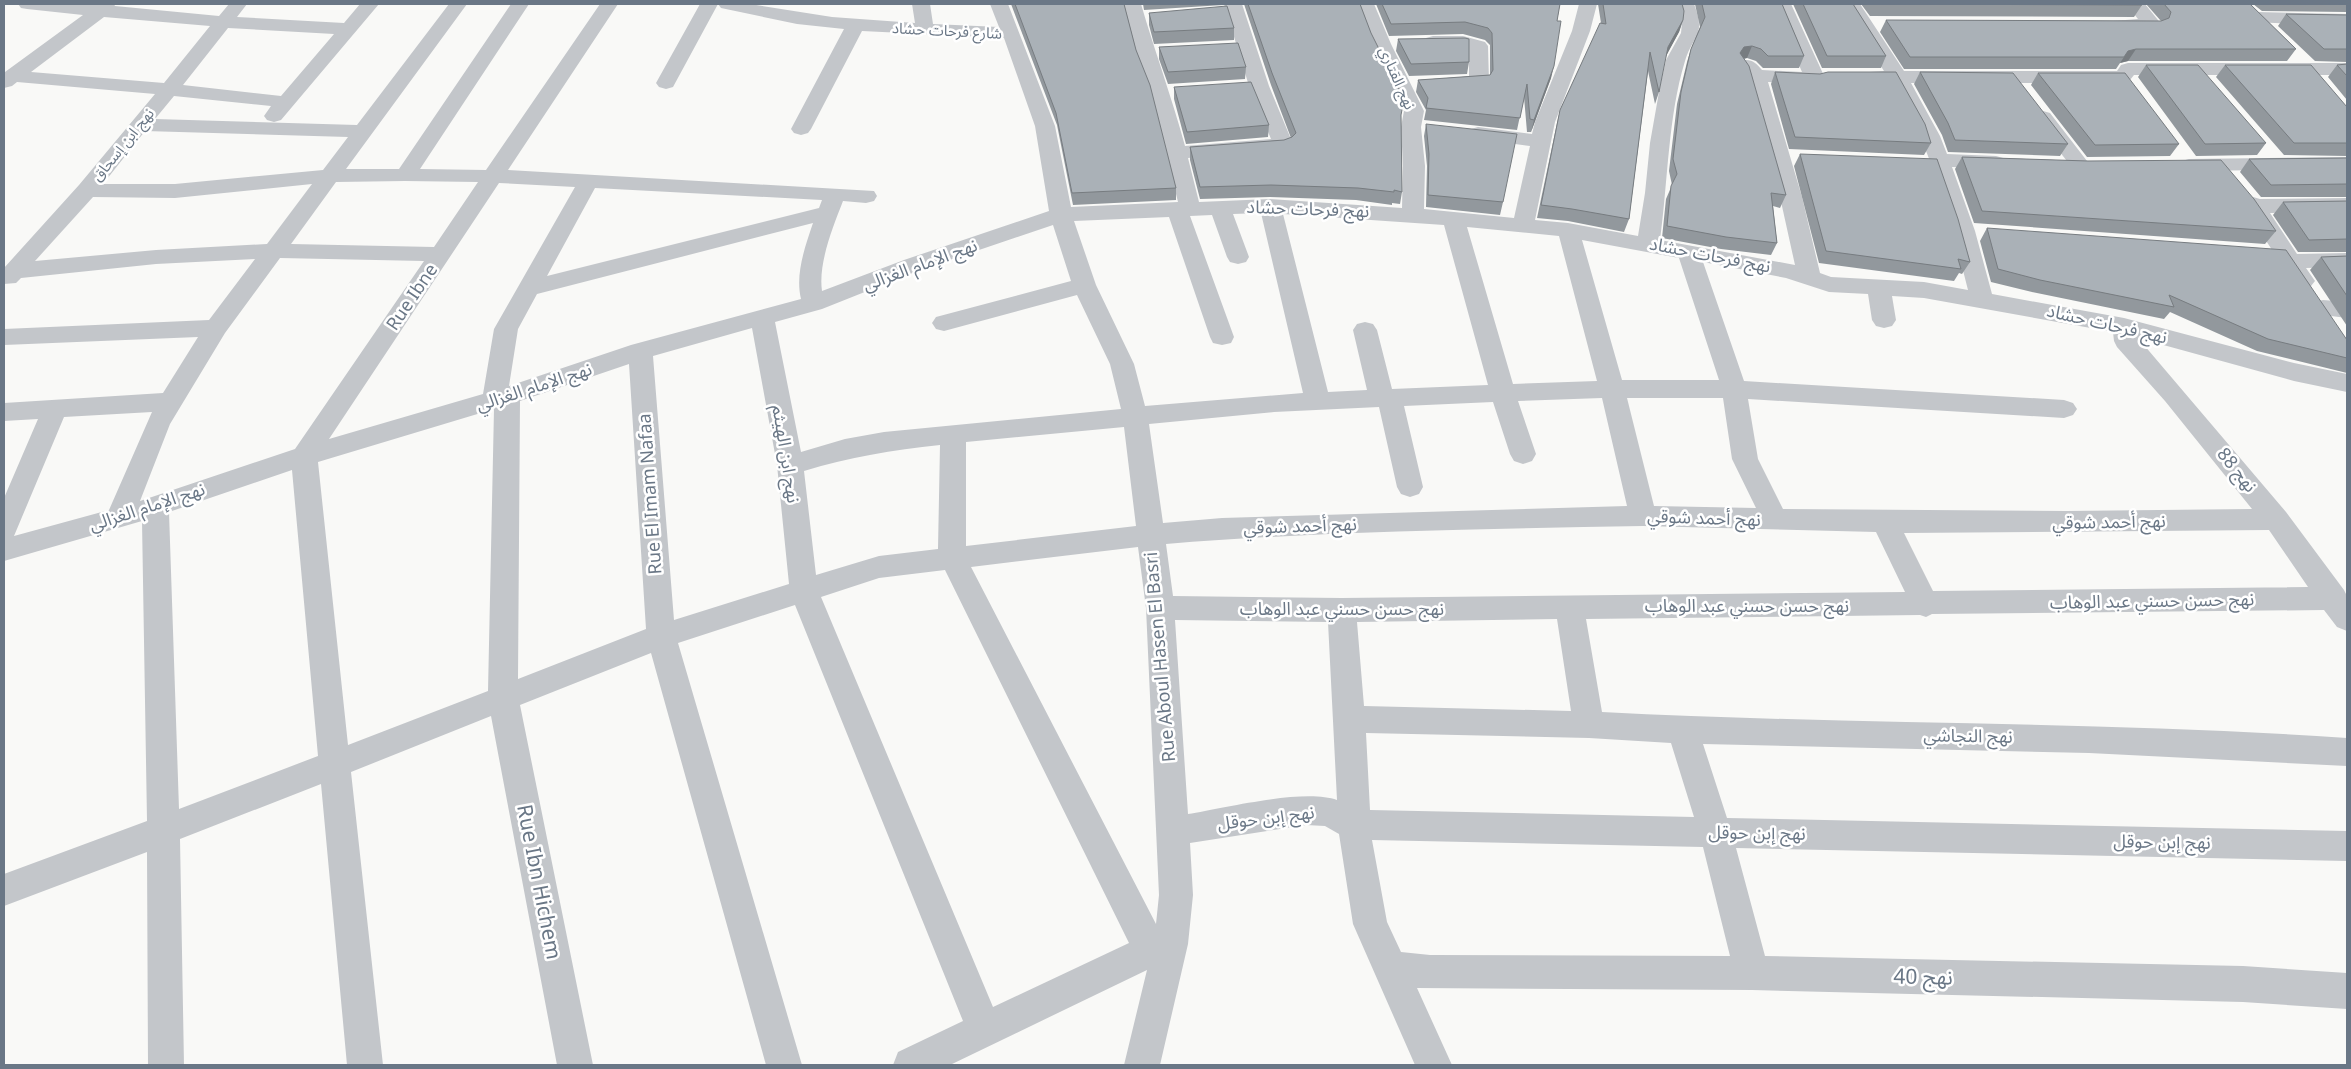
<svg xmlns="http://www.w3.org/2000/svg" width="2351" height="1069" font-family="'Noto Sans','Noto Sans Arabic',sans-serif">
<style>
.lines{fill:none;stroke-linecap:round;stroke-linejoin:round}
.minor{fill:#c3c6ca;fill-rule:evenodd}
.wall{fill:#92989d}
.shaded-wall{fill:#777c80}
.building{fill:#aab1b7;stroke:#777c80}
.labels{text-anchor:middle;stroke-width:5;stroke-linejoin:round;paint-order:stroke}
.far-street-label{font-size:15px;fill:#6a7786;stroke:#fff}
.street-label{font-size:18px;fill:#6a7786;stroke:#fff}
.near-street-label{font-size:21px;fill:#6a7786;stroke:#fff}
</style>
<rect width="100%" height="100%" fill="#f9f9f7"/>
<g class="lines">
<path class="minor" d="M18 4H114L115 6 219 16 229 4H247L237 17 344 23 360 4H379L281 120 274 122 267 120 264 116 271 106 174 96 155 119 357 125 449 4H467L346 169H399L511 4H529L420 169 486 170 600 4H618L508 170 874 191 877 196 874 201 866 203 843 201C833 227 818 263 822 291L904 260 1049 211 1035 126 1004 38 862 31 811 129 808 133 801 135 794 133 791 129 844 29 797 24 721 8 718 4 673 87 666 89 659 87 656 83 700 4H750L832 17 915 23 912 4H930L933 24 999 27 990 4H1008L1055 126 1071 207 1178 202 1152 97 1138 62 1123 4H1141C1155 52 1172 98 1185 146L1271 139 1249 86 1224 4H1242L1269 86 1293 144 1290 148 1283 150 1188 158 1199 202 1270 199 1402 208 1403 166 1401 127 1404 111 1371 44 1356 4H1374L1391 44 1424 111 1421 127 1425 166 1424 209 1514 218 1530 146 1478 139 1471 137 1468 133 1471 129 1478 127 1532 134 1535 122 1572 31 1579 4H1597L1590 31 1555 122 1535 220 1568 223 1638 236 1645 193 1650 143 1659 92 1666 60 1681 33 1682 23 1676 4H1694C1706 37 1694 33 1685 61 1668 116 1668 182 1660 240L1795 265 1780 197 1746 77 1737 65 1740 61C1751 58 1755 62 1762 70L1802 72 1773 4H1791L1825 78 1822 82 1815 84 1768 82 1802 197 1820 273 1831 277 1924 282 1968 290C1950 219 1931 145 1892 83L1855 81 1852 77 1855 73 1884 71 1842 4H1860L1904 71H2117L2121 65 2128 63H2347V75H2134L2130 80 2117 83H1911L1940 136 1947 154 1996 156 2003 158 2007 162 2003 166 1996 168 1952 167 1975 231 1992 294 2124 318 2294 363 2347 374V392L2294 381 2138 338 2286 512 2344 590 2347 596V631L2337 627 2324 610 1932 614 1926 617 1920 615 1586 619 1602 712C1850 725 2099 721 2347 738V766L2089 753 1703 744 1727 818 2347 831V861L1736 848 1765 956 2243 966 2347 973V1009L2243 1002 1752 990 1417 988 1452 1065H1415L1353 924 1339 834 1325 826 1306 825 1190 843 1193 895 1188 944 1160 1065H1124L1147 970 950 1065H893L898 1052 963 1021 795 605 678 643 802 1065H766L651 653 520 705 593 1065H557L491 716 351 772 383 1065H347L321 784 180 839 184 1065H148L147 852 4 906V874L147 821 142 521 4 561V498L38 419 4 421V403L163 393 198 337 4 345V329L209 320 255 259 156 264 21 278 16 283 4 284V268L79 185 155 94 17 82 12 86 4 88 5 72 83 15 27 9 21 8ZM104 17 210 26 164 83 31 72ZM228 28 334 34 281 96 183 85ZM145 131 348 137 323 170 175 184H103ZM405 181 478 182 434 247 291 244 336 182ZM499 183 575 187 494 329 483 394 329 439ZM312 184 267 244 156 250 35 261 93 197 175 198ZM595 188 822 200 819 208 547 276ZM1261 213 1303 393 1145 406 1134 364 1096 285 1074 221 1169 217 1210 337 1213 343 1222 345 1231 343 1234 337 1190 216 1212 215 1227 257 1230 262 1238 264 1246 262 1249 257 1233 214ZM1283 214 1444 225 1488 385 1392 389 1377 330 1373 324 1365 322 1357 324 1353 330 1367 390 1328 392ZM813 223C805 247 795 274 801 299L631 345 509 386 518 329 537 294ZM1053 225 1071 281 936 317 932 323 936 329 944 331 1077 295 1110 364 1121 409 884 432 845 439 801 452 775 322 822 309 920 270ZM1467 227 1559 236 1597 381 1513 384ZM1582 240 1679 258 1719 380H1622ZM280 258 424 261 295 449 140 501 170 424 225 333ZM1703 262 1786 278 1829 292 1868 294 1872 320 1876 326 1884 328 1892 326 1896 320 1892 296 1924 298 2113 332 2114 341 2117 347 2165 401 2252 509 2066 511 1783 509 1758 459 1748 399 2064 418 2073 415 2077 409 2073 403 2064 400 1744 381ZM752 328 777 465 789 584 674 620 653 356ZM629 364 646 629 518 679 520 401ZM1602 398 1627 506 1222 518 1163 523 1149 424 1274 412 1379 407 1397 487 1401 494 1410 497 1419 494 1423 487 1404 406 1493 402 1510 454 1514 461 1523 464 1532 461 1536 454 1518 401ZM1627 398H1723L1732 459 1756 508 1654 506ZM494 409 488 691 348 745 318 462ZM152 412 109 510 14 536 64 417ZM1124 427 1136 526 966 546V442ZM940 445 938 549 879 556 816 575 804 471C850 457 892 450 940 445ZM292 470 318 756 179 809 169 512ZM1643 526 1876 532 1905 592 1342 598 1173 596 1166 544C1324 531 1484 529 1643 526ZM2269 530 2308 587 1933 591 1904 533ZM1138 547 1146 608 1159 895 1156 924 971 567ZM945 570 1129 943 993 1007 821 597 879 578ZM1557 619 1571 711 1364 706 1357 622ZM1175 620 1328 622 1337 800C1305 788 1224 808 1188 814ZM1366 733 1589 738 1671 743 1694 817 1370 810ZM1372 840 1703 847 1730 956 1430 955 1401 952 1387 922Z
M2126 4H2145L2162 25 2160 29H2113L2111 25 2113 21 2138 19Z
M2256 12 2347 14V26L2249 22 2247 18 2249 14Z
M1433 36H1463L1485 42 1488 46 1489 82 1486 86 1450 90 1443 88 1440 84 1443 80 1469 77V49L1426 46 1424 42 1426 38Z
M2043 111 2050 113 2087 161 2091 165 2087 169 2080 171 2073 169 2036 121 2033 117 2036 113Z
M2347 157V169L2189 171 2182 169 2178 165 2182 161 2189 159Z
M2253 197 2260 199 2347 198V212L2270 213 2297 254 2347 253V267L2306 268 2315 281 2311 286 2303 289 2295 286 2277 261 2278 259 2242 204 2245 199Z
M2323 300 2347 302V318L2315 314 2311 308 2315 302Z"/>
</g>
<path class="wall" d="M1011 4H1124L1136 50 1176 188V200L1073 205 1057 125Z
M1143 4H1239L1144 10Z
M1244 4H1360L1401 117 1402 192 1400 204 1392 203V205L1356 200 1270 197 1200 199 1190 160V147L1284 140 1291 138 1271 85Z
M1376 4H1560L1557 21 1551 78 1531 132H1527L1524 97 1517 130 1424 120 1426 110 1416 92 1418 80 1490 75V45L1485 40 1463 34 1389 36Z
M1598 4H1682L1683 20 1679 32 1666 55 1659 92 1655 104 1648 71 1629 219 1624 232 1568 221 1537 218 1557 123 1560 110 1601 23Z
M1695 4H1782L1804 56 1799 68H1763L1756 61 1747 58 1744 59 1786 195 1780 208 1773 206 1777 243 1771 255 1721 249 1662 238 1666 199 1672 185 1669 171 1677 104 1687 62 1691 49 1700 27Z
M1793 4H1853L1886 56 1881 68H1822Z
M1861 4H2141L2142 5 2134 17 1870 16Z
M2146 4H2250L2296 49 2287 61H2128L2120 63 2116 69H1904L1880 32 1886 20 2161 21Z
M2253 4H2347V14V12L2262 11Z
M1149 13 1234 28V40L1154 44 1149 25Z
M2286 14 2347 15V62L2315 61 2278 26Z
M1398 39 1469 62 1467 74 1409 76 1396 51Z
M1159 47 1246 67 1245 79 1168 84 1159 59Z
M2347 64V100L2328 77 2337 65Z
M2146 65 2266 143 2257 155 2196 156 2138 77Z
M2225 65 2347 107V156L2284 155 2216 77Z
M1775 72 1931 143 1924 155 1789 149 1771 84Z
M1920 72 2068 144 2060 156 1948 152 1942 135 1914 84Z
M2038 73 2179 144 2170 156 2087 157 2031 85Z
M1174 87 1269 125 1268 137 1186 144 1174 99Z
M1426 124 1503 202 1500 215 1426 207 1427 166 1424 136Z
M1800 154 1970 262 1962 274 1959 273 1954 281 1819 263 1794 166Z
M1962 157 2088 161 2276 231 2265 244 1974 223 1955 169Z
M2347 158V197H2261L2240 172 2249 159Z
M2347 201V252H2298L2273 215 2283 202Z
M1987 228 2347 340V373L2257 351 2170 312 2164 319 2032 292 1991 282 1980 241Z
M2347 256V326L2310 270 2321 257Z"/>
<path class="shaded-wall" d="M1683 20 1679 32 1664 60 1668 47Z
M1752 46 1747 58 1740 59V53L1744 47Z
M2136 49 2128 61 2120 63 2116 69 2128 51Z
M1554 66 1551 78 1531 132 1534 120Z"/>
<path class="building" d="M1015 4H1124L1136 50 1150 85 1176 188 1072 193 1056 113Z
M1248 4H1360L1371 33 1404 99 1401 115 1402 192 1394 190V192L1358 188 1271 185 1200 187 1190 147 1284 140 1292 137 1296 133 1272 73Z
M1382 4H1560L1557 21H1561L1554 66 1534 120 1530 119 1527 84 1520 118 1426 108 1428 98 1418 80 1490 75 1493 70 1492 33 1488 28 1465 22 1391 24Z
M1603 4H1682L1684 11 1683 20 1668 47 1659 92 1650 52 1629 219 1572 209 1541 205 1560 110 1600 23 1606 24Z
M1702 4H1782L1804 56H1768L1761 49 1752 46 1744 47 1740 53 1749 66 1786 195 1771 193 1777 243 1726 237 1667 226 1671 186 1677 174 1673 159 1681 92 1691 49 1705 17Z
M1803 4H1853L1886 56H1827Z
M1875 4H2141L2142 5Z
M2164 4H2250L2296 49H2136L2128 51 2124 57H1910L1886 20 2161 21 2169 18 2171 12Z
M1227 6 1234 28 1154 32 1149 13Z
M2286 14 2347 15V49H2324Z
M1465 38 1469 39V62L1411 64 1398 39Z
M1238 43 1246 67 1168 72 1159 47Z
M2347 64V76L2337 65Z
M2146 65H2198L2266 143 2205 144Z
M2225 65H2311L2347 107V143H2294Z
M1775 72 1820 74 1828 72H1896L1925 124 1931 143 1795 137Z
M1920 72 2013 73 2068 144 1955 140 1948 123Z
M2038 73H2125L2179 144 2095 145Z
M1251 82 1269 125 1187 132 1174 87Z
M1426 124 1517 134 1503 202 1428 195 1429 154Z
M1800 154 1937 159 1958 219 1970 262 1958 259 1961 269 1826 251Z
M1962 157 2088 161 2221 160 2254 199 2276 231 1982 211Z
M2347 158V184L2271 185 2249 159Z
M2347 201V239L2309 240 2283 202Z
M1987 228 2286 250 2347 340V358L2268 339 2169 295 2174 307 2040 280 1998 269Z
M2347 256V296L2321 257Z"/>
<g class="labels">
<g class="far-street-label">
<text transform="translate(947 31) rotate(3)" y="5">شارع فرحات حشاد</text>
<text transform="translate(1397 78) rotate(66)" y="5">نهج القتاري</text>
<text transform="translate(123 145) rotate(-51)" y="5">نهج ابن إسحاق</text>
</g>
<g class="street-label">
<text transform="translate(1308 209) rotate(2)" y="6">نهج فرحات حشاد</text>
<text transform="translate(1710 255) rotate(11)" y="6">نهج فرحات حشاد</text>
<text transform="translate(920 265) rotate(-20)" y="6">نهج الإمام الغزالي</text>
<text transform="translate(412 297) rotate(-56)" y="6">Rue Ibne</text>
<text transform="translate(2107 324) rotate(13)" y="6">نهج فرحات حشاد</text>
<text transform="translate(534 387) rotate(-18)" y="6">نهج الإمام الغزالي</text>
<text transform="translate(786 454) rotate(81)" y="6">نهج ابن الهيثم</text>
<text transform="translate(2237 470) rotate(51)" y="6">نهج 88</text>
<text transform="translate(650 494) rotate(-94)" y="6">Rue El Imam Nafaa</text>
<text transform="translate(147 507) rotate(-18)" y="6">نهج الإمام الغزالي</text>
<text transform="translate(1704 518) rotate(2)" y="6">نهج أحمد شوقي</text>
<text transform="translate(2109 522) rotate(-1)" y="6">نهج أحمد شوقي</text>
<text transform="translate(1300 526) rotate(-2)" y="6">نهج أحمد شوقي</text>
<text transform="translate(2152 601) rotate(-1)" y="6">نهج حسن حسني عبد الوهاب</text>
<text x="1747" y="612">نهج حسن حسني عبد الوهاب</text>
<text x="1342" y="615">نهج حسن حسني عبد الوهاب</text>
<text transform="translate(1160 657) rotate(-95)" y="6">Rue Aboul Hasen El Basri</text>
<text transform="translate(1968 736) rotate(1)" y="6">نهج النجاشي</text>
<text transform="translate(1266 818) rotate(-7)" y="6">نهج إبن حوقل</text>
<text transform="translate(1757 833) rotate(1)" y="6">نهج إبن حوقل</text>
<text transform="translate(2162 842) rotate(1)" y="6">نهج إبن حوقل</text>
</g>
<g class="near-street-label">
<text transform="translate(539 882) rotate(79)" y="7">Rue Ibn Hichem</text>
<text transform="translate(1923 977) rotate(1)" y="7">نهج 40</text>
</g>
</g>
<rect width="2351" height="1069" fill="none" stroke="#6a7786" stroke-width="10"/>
</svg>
